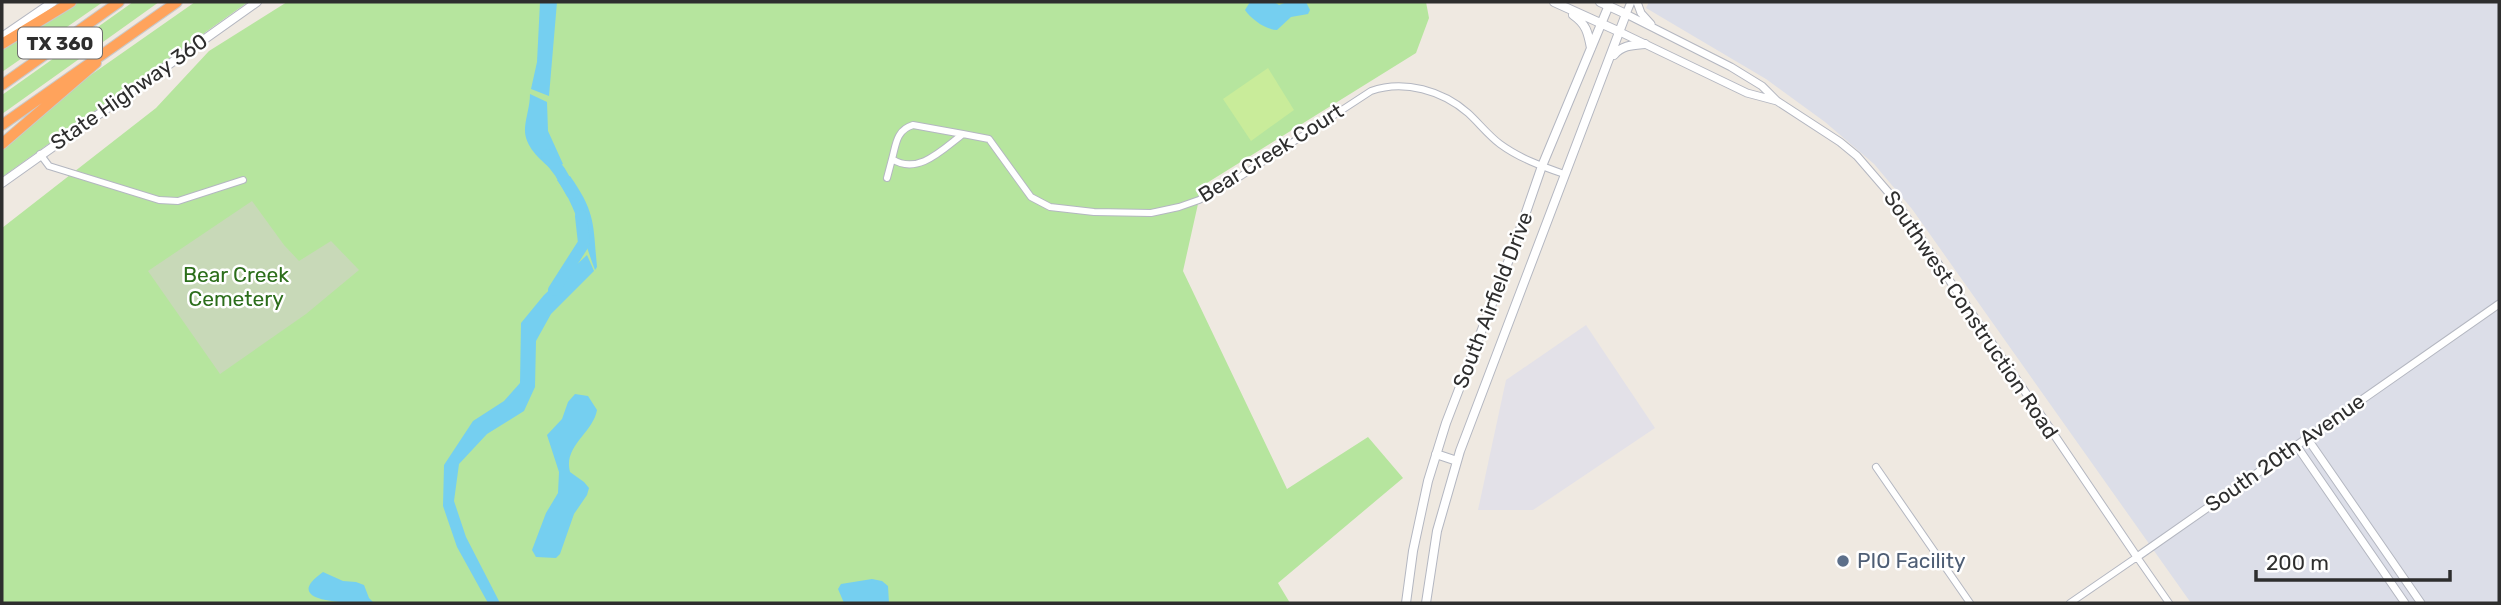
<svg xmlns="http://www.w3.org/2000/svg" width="2501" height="605" font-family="Rubik,sans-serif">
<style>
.industrial{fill:#e3e1e8}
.airport{fill:#dcdee8}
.green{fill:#b6e59e}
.cemetery{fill:#c8d9b8}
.pitch{fill:#c9ec9a}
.water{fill:#75cff0}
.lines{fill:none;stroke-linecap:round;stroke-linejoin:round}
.river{stroke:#75cff0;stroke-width:12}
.minor-casing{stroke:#b4b7c1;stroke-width:8}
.tertiary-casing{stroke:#b4b7c1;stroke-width:9}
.secondary-casing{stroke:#b4b7c1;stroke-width:10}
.motorway-casing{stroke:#c9c9c9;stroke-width:12}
.minor{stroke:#fff;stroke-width:6}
.tertiary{stroke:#fff;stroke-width:7}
.secondary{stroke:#fff;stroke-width:8}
.motorway{stroke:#ffa35c;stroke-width:10}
.service-dot{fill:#5c6f8a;stroke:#fff;stroke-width:2.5}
.labels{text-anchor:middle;stroke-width:5;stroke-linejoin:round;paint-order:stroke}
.shield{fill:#fff;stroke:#6d6d6d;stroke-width:2}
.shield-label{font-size:19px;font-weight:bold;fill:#2e2e2e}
.street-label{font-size:21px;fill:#2e2e2e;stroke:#fff}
.park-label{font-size:21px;fill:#2c6e1b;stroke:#fff}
.service-label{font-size:21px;fill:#4e5e75;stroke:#fff;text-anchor:start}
</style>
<rect width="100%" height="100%" fill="#efe9e1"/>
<path class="industrial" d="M1586 325 1655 428 1533 510H1478L1506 380Z"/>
<path class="airport" d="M1649 2H2499V603H2191L1912 209 1874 164 1825 122 1766 79 1646 8Z"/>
<path class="green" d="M78 2H103L2 72V48Z
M133 2H159L2 114V95Z
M195 2H248L2 177V149L75 86Z
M287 2H1426L1429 18 1416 53 1202 186 1183 271 1287 489 1368 437 1403 478 1278 583 1290 603H2V228L156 108 209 51Z"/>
<path class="cemetery" d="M252 201 284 245 299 261 331 241 359 270 306 314 220 374 148 271Z"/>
<path class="pitch" d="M1268 68 1294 110 1251 141 1223 99Z"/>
<path class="water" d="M540 2H557L549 96 531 89 537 62Z
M1250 2H1274L1279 5 1287 2H1306L1310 10 1308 14 1291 17 1277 30C1266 30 1251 19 1245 10Z
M530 94 547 102 548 131 563 164 551 169C539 158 524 146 525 128 526 116 530 106 530 94Z
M570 176C596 213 593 224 597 267L595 270C583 239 577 207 557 180Z
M587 255 594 271 551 314 536 341 535 387 524 411 487 434 459 464 454 501 466 537 500 603H488L457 547 443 506 444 465 473 421 504 401 520 383 521 323 544 295Z
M575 394 588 396 597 410C593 433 563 446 570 472L584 482 589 488 587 495 574 514 560 554 556 558 536 557 532 550 546 513 558 493 559 472 547 435 562 419 568 402Z
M323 572 343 581 356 582 364 585 369 598 374 603C357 603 276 605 323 572Z
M872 579 882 581 888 586 889 603H844L838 589 841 584Z"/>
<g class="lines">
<path class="river" d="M547 155 560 172 572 193
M554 290 584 243 581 216"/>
<defs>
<path id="minor" d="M913 125 963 134C943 149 918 176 892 159 896 145 896 130 913 125Z
M963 134 989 139 1031 197 1050 207 1094 212 1151 213 1179 207 1199 200 1241 176 1371 91C1404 79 1443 91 1468 113 1479 123 1488 135 1500 144 1519 158 1541 166 1564 174
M40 154 49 166 159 200 178 201 243 180
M887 178 892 159
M1876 467 1970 603
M2070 603 2137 557 2169 603"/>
<path id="tertiary" d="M1631 2 1626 14 1731 67 1762 86 1777 101 1840 142 1857 156 1895 200 2137 557 2499 304
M1637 2 1641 13 1651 24
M1620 32 1747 93 1777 101
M2307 438 2421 603
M2296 445 2405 603"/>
<path id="secondary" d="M1554 2 1620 32
M1573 15C1586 24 1588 32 1591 48
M2 37 53 2
M1614 55C1622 45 1633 45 1645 44
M2 183 257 2
M1436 454 1457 461
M1406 603 1413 551 1428 481 1446 423 1515 244 1542 166 1609 5
M1426 603 1437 531 1460 451 1626 14 1600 2"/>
<path id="motorway" d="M2 44 71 2
M2 85 119 2
M2 125 177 2
M2 144 96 63"/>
</defs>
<use href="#minor" class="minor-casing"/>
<use href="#tertiary" class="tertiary-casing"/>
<use href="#secondary" class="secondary-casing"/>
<use href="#motorway" class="motorway-casing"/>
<use href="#minor" class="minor"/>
<use href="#tertiary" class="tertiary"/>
<use href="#secondary" class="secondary"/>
<use href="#motorway" class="motorway"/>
</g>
<circle class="service-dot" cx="1843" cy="561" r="7"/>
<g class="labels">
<rect class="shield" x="18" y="27.5" width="84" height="31" rx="5"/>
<g class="shield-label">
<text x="60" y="50">TX 360</text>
</g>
<g class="street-label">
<text transform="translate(129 92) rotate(-35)" y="7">State Highway 360</text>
<text transform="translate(1271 153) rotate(-32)" y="7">Bear Creek Court</text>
<text transform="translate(1493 300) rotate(-69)" y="7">South Airfield Drive</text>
<text transform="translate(1971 315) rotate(56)" y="7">Southwest Construction Road</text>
<text transform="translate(2285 453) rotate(-35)" y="7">South 20th Avenue</text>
</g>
<g class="park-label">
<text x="236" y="282">Bear Creek<tspan x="236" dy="24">Cemetery</tspan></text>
</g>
<g class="service-label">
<text x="1857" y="568">PIO Facility</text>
</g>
</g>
<rect width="2501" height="605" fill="none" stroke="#2e2e2e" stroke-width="7"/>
<path d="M2256 570v10h194v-10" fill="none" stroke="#2e2e2e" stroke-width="3.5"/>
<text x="2266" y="570" font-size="21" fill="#2e2e2e" stroke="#ffffff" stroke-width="5" paint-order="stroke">200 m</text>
</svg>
